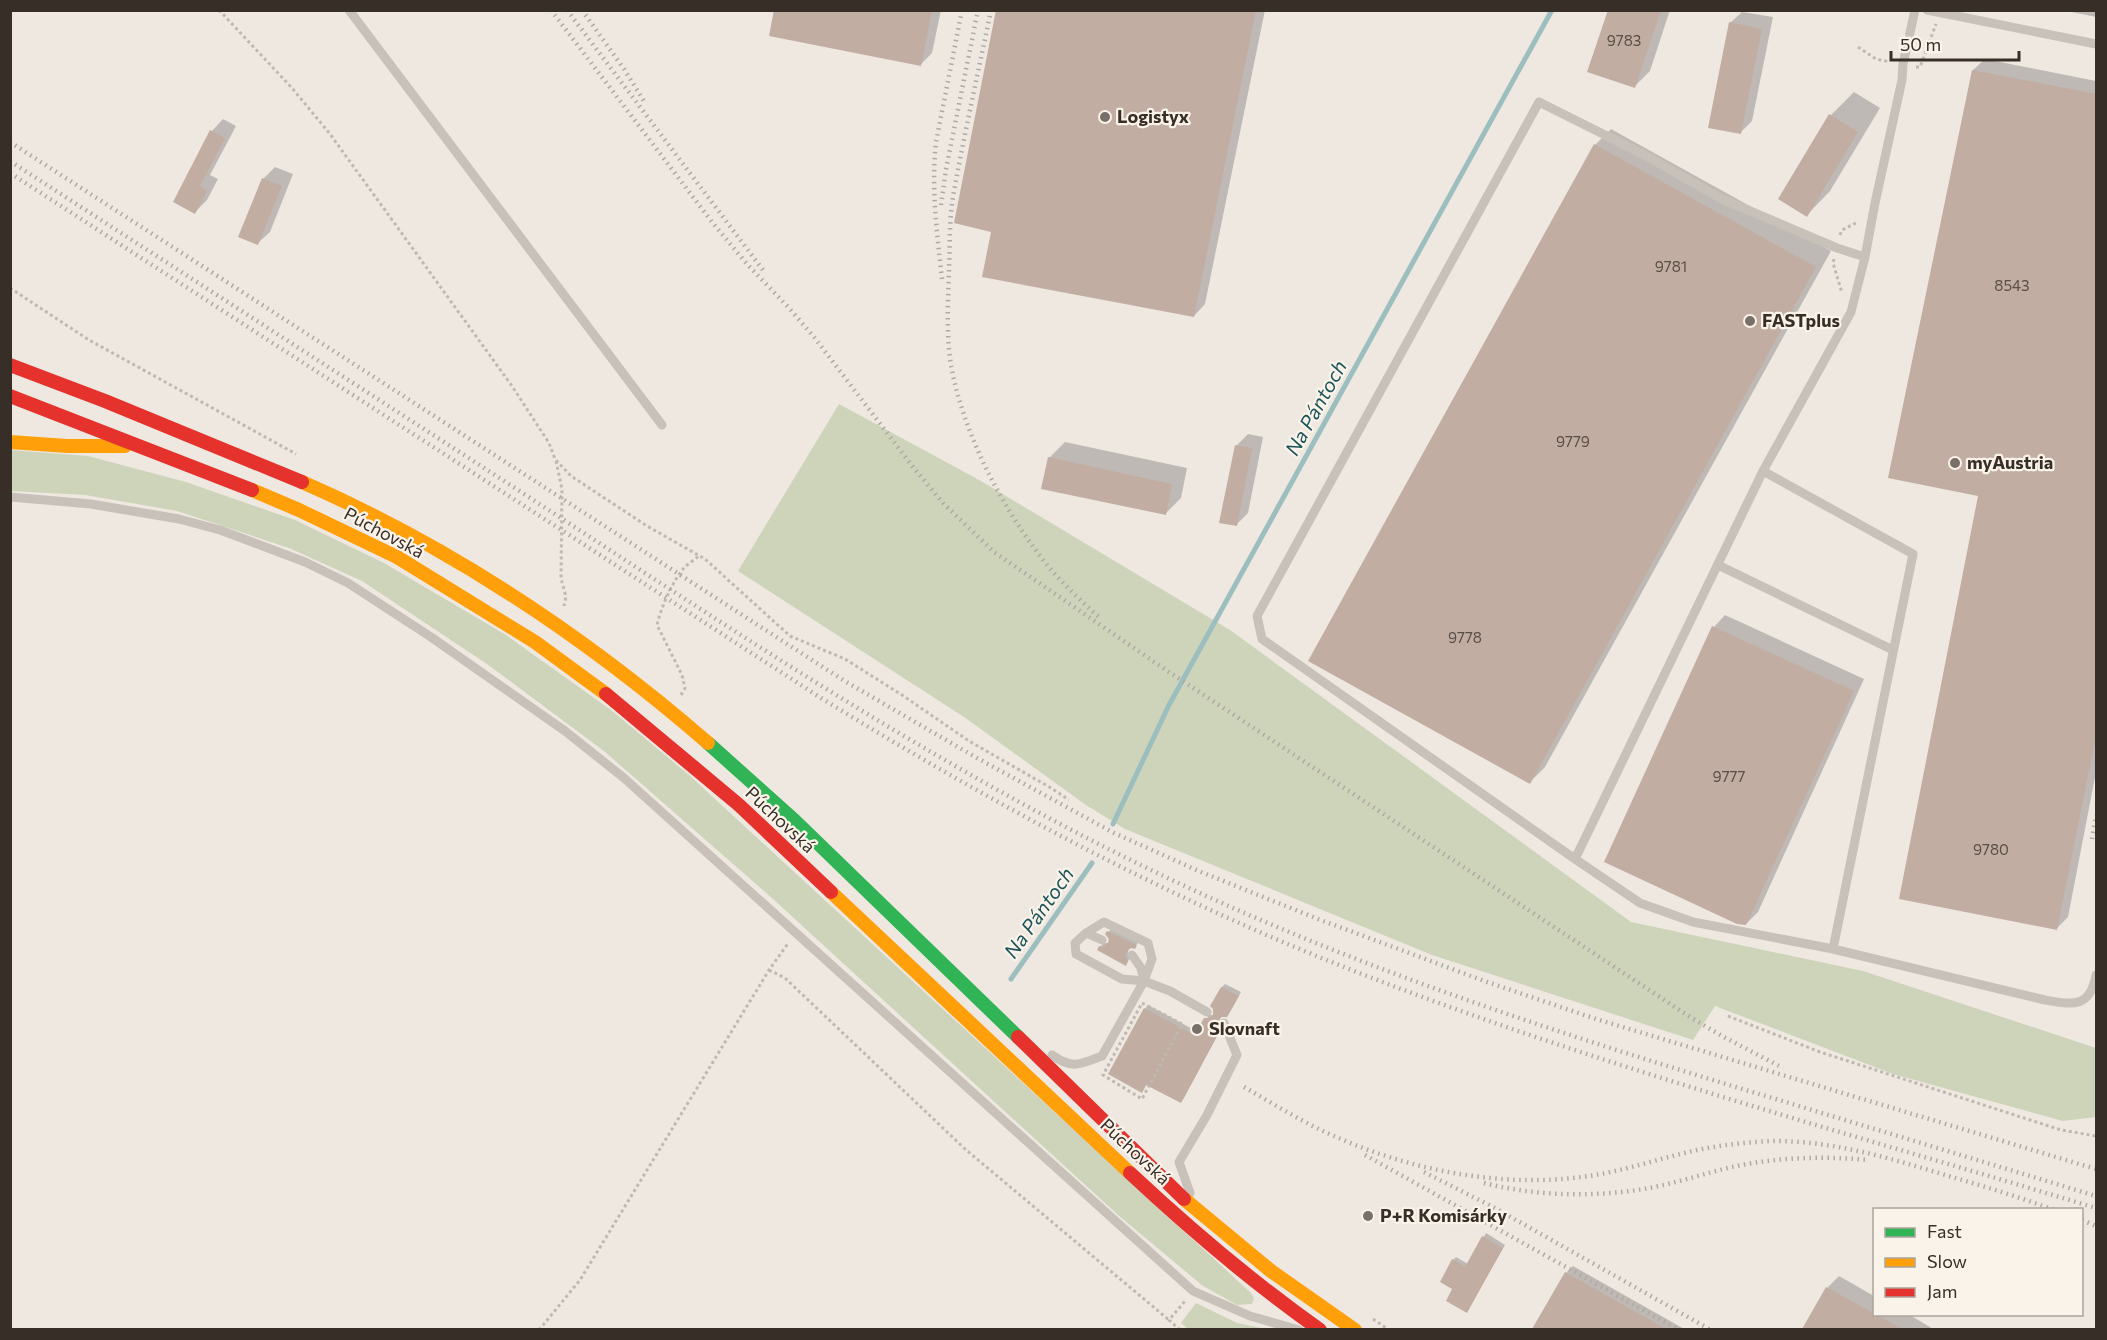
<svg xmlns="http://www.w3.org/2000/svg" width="2107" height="1340" font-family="Commissioner,sans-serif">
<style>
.green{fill:#ced4ba}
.shadow{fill:#0003}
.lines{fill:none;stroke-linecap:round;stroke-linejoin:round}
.stream{stroke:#9dbebf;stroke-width:5}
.building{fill:#c2ada2}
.path{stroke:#c0b9b2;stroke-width:3;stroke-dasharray:3 3;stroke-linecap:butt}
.lane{stroke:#c7c1ba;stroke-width:9}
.fast{stroke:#30b455;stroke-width:14}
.slow{stroke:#ff9f0a;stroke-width:14}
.jam{stroke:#e5322d;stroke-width:14}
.rail{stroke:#afa9a4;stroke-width:4.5;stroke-dasharray:1.5 4.5;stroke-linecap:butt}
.poi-dot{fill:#786f69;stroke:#faf3e9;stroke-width:2}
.labels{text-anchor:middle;stroke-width:4.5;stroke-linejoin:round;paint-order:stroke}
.number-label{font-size:15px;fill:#5a4e46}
.poi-label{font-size:18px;font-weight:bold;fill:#382e28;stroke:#faf3e9;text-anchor:start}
.street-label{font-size:18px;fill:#382e28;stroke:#faf3e9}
.water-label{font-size:20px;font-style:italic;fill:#1c545b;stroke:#faf3e9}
</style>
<rect width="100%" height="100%" fill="#eee8e1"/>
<path class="green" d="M839 404 981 481 1230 630 1631 922 1863 971 2096 1048V1117L2063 1121 1893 1074 1715 1006 1693 1040 1432 955 1125 829 1086 805 964 717 738 571Z
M11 450 88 456 186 482 295 520 384 563 506 635 611 710 689 775 1251 1293 1254 1298 1252 1304 1237 1305 1203 1286 1118 1215 773 899 604 751 487 664 362 581 289 548 177 511 85 495 11 491Z
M1196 1303 1237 1323 1266 1329H1188L1181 1323Z"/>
<path class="shadow" d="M775 10H941L932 53 920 65Z
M998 10H1265L1205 304 1194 316 993 231Z
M1610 10H1670L1650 71 1634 87Z
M2062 10H2096V17Z
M1742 12 1773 17 1752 121 1740 133 1730 23Z
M1985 59 2096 81V772L2068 917 2056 929 1973 70Z
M1854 92 1880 108 1830 191 1807 215 1780 198 1831 115Z
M223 119 236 126 210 175 218 179 207 200 195 212 175 201 212 131Z
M1611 129 1831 251 1545 767 1530 782 1595 145Z
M275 167 293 174 270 232 258 243 263 179Z
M1248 434 1263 437 1248 513 1236 525V446Z
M1065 442 1187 468 1181 498 1165 514 1049 458Z
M1725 615 1864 679 1758 912 1746 924 1714 627Z
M1112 929 1139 942 1134 947 1129 948 1128 952 1131 957 1126 964 1100 947 1104 943H1109L1108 932Z
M1225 984 1241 992 1230 1012 1227 1016 1221 1015 1220 1021 1222 1026 1184 1098 1180 1101 1147 1084 1142 1091 1145 1009 1148 1005 1198 1032 1209 1015H1215L1222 987Z
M1486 1233 1505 1245 1467 1311 1454 1288 1453 1260 1456 1257 1468 1264Z
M1573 1266 1686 1330H1534L1566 1273Z
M1839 1276 1874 1296V1314H1908L1935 1330H1803L1827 1288Z"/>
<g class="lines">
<path class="stream" d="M1113 824 1169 705 1552 10
M1011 979 1092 863"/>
</g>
<path class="building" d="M774 10H932L921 66 769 36Z
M996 10H1256L1194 317 982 277 991 232 954 223Z
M1608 10H1661L1635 88 1587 72Z
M1729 22 1762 29 1741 134 1708 128Z
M1972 70 2097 94V731L2057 930 1899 899 1978 496 1888 478Z
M1829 114 1858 132 1807 217 1778 199Z
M210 130 225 138 200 186 207 191 195 214 173 202Z
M1594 144 1816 267 1530 784 1308 661Z
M262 178 282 186 258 245 238 237Z
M1235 445 1252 448 1237 526 1219 523Z
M1048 457 1172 484 1166 515 1041 489Z
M1712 626 1854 691 1746 925 1737 924 1604 862Z
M1107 931 1137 945 1135 949 1131 948 1126 952 1125 956 1128 961 1126 966 1097 950 1099 946 1103 947 1108 943 1109 939 1105 934Z
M1221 987 1239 996 1227 1017H1222L1218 1019V1025L1220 1031 1181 1103 1146 1085 1142 1093 1108 1074 1144 1008 1194 1035 1204 1018H1210L1213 1015V1009L1210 1006Z
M1482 1236 1503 1248 1467 1313 1446 1301 1452 1289 1440 1282 1452 1259 1465 1267Z
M1565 1272 1666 1329H1532Z
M1826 1287 1875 1314 1902 1329H1802Z"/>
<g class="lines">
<path class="path" d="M219 10 292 88 330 134 512 386 549 443 555 459 571 476 647 526 705 559 790 636 845 659 902 695 969 741 1051 788 1069 800
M1858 47 1876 59 1890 62
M1916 67H1920L1936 24
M1840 235 1842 230 1858 222
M1834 259 1833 263 1842 293
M10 288 89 340 296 454
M556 461 562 489 561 578 566 597 564 606
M681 695 685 688 682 675 657 625C660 610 673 580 684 568 688 564 694 560 699 556
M769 970 785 978 965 1149 1169 1320
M1142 1003 1182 1024 1142 1099 1103 1075Z
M1728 1016 1820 1052 2061 1130 2096 1136
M1373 1319 1389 1330
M539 1330 580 1280 769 970 789 942
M1180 1330 1169 1320 1186 1300"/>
<path class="lane" d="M349 10 662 425
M1915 10 1903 64 1902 80 1875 203 1865 257 1851 312 1763 471 1913 554 1833 949 2045 1000C2074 1005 2090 1008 2096 975
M1927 10 2096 44
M1763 471 1575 859 1262 639 1257 616 1539 102 1641 153 1722 199 1837 248 1865 257
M10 497 91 504 179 519 220 530 305 562 348 583 431 637 565 731 624 778 1193 1291 1250 1316 1299 1330
M1718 565 1893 650
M1575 859 1640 903 1693 922 1833 949
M1086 933 1104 922 1148 943 1152 959 1144 981
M1102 940 1086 933 1075 943 1076 954 1122 979 1144 981
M1132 955 1141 968 1144 981
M1052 1055C1073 1070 1080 1064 1102 1056L1144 981 1170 991 1207 1012
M1190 1193 1179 1162 1207 1115 1237 1055 1224 1023"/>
<path class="fast" d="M708 743 795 821 1018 1037"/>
<path class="slow" d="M10 442 67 446H125
M302 482C449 546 587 638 708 743
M252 490 299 510 397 557 535 642 606 694
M831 892 1130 1173
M1184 1199 1271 1271 1355 1330"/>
<path class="jam" d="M10 365 105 401 302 482
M10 396 252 490
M606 694 739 805 831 892
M1018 1037 1184 1199
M1130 1173C1190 1229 1252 1282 1320 1330"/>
<path class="rail" d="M551 10 712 222 747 264 789 308 814 337 913 467 943 503 994 552 1166 670 1690 1017 1722 1036 1783 1068
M567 10 763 270
M582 10 624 69 644 101
M991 10C978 73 964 135 953 197 949 221 950 246 949 270 948 301 946 334 951 365 962 428 997 498 1035 549 1053 575 1077 597 1100 618
M10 142 843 680 977 758 1114 833 1201 872 1318 919 1487 982 1596 1019 2096 1169
M10 161C195 281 380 400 564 520 761 649 958 779 1172 880 1364 971 1566 1036 1769 1097 1878 1130 1987 1163 2096 1196
M10 173 821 698C988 801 1161 895 1344 967 1589 1064 1845 1132 2096 1208
M941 205 946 169 978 10
M942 279C937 233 931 188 936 142L962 10
M2092 839 2096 815
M1244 1087C1270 1102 1296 1118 1323 1131 1408 1171 1508 1191 1601 1174 1632 1168 1662 1158 1693 1151 1719 1145 1747 1142 1774 1141 1832 1141 1886 1157 1942 1174 1979 1185 2017 1196 2054 1210
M1365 1155 1679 1330
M1424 1172 1493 1207 1711 1330
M1484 1183C1532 1195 1581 1197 1630 1191 1665 1187 1698 1175 1732 1167 1777 1157 1824 1156 1869 1160
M2082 1220 2096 1226"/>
</g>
<g class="poi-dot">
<circle cx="1105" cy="117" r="6"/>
<circle cx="1750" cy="321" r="6"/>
<circle cx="1955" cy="463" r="6"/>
<circle cx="1197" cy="1029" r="6"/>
<circle cx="1368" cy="1216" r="6"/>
</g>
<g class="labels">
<g class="number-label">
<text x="1624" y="46">9783</text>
<text x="1671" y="272">9781</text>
<text x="2012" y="291">8543</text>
<text x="1573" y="447">9779</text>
<text x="1465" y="643">9778</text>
<text x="1729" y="782">9777</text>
<text x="1991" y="855">9780</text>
</g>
<g class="poi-label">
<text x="1117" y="123">Logistyx</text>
<text x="1762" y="327">FASTplus</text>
<text x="1967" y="469">myAustria</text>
<text x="1209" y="1035">Slovnaft</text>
<text x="1380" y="1222">P+R Komisárky</text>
</g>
<g class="street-label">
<text transform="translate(384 533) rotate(28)" y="6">Púchovská</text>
<text transform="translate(780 820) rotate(43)" y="6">Púchovská</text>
<text transform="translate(1135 1152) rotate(43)" y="6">Púchovská</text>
</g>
<g class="water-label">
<text transform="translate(1316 408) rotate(-61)" y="7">Na Pántoch</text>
<text transform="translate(1039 913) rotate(-55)" y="7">Na Pántoch</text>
</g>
</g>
<rect width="2107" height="1340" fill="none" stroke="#382e28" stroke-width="24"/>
<rect x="1873" y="1208" width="210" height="108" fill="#faf3e9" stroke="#aca49c" stroke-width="1.5"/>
<rect x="1885" y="1228" width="30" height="9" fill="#30b455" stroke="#aca49c" stroke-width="1.5"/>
<text x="1927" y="1238" font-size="18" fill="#382e28">Fast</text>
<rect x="1885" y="1258" width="30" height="9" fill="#ff9f0a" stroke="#aca49c" stroke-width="1.5"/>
<text x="1927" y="1268" font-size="18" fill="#382e28">Slow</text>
<rect x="1885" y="1288" width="30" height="9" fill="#e5322d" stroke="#aca49c" stroke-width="1.5"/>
<text x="1927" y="1298" font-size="18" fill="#382e28">Jam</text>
<path d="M1891 51v9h128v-9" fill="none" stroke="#382e28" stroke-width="3"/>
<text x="1900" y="51" font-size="18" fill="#382e28" stroke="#faf3e9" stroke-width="4.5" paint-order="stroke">50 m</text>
</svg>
